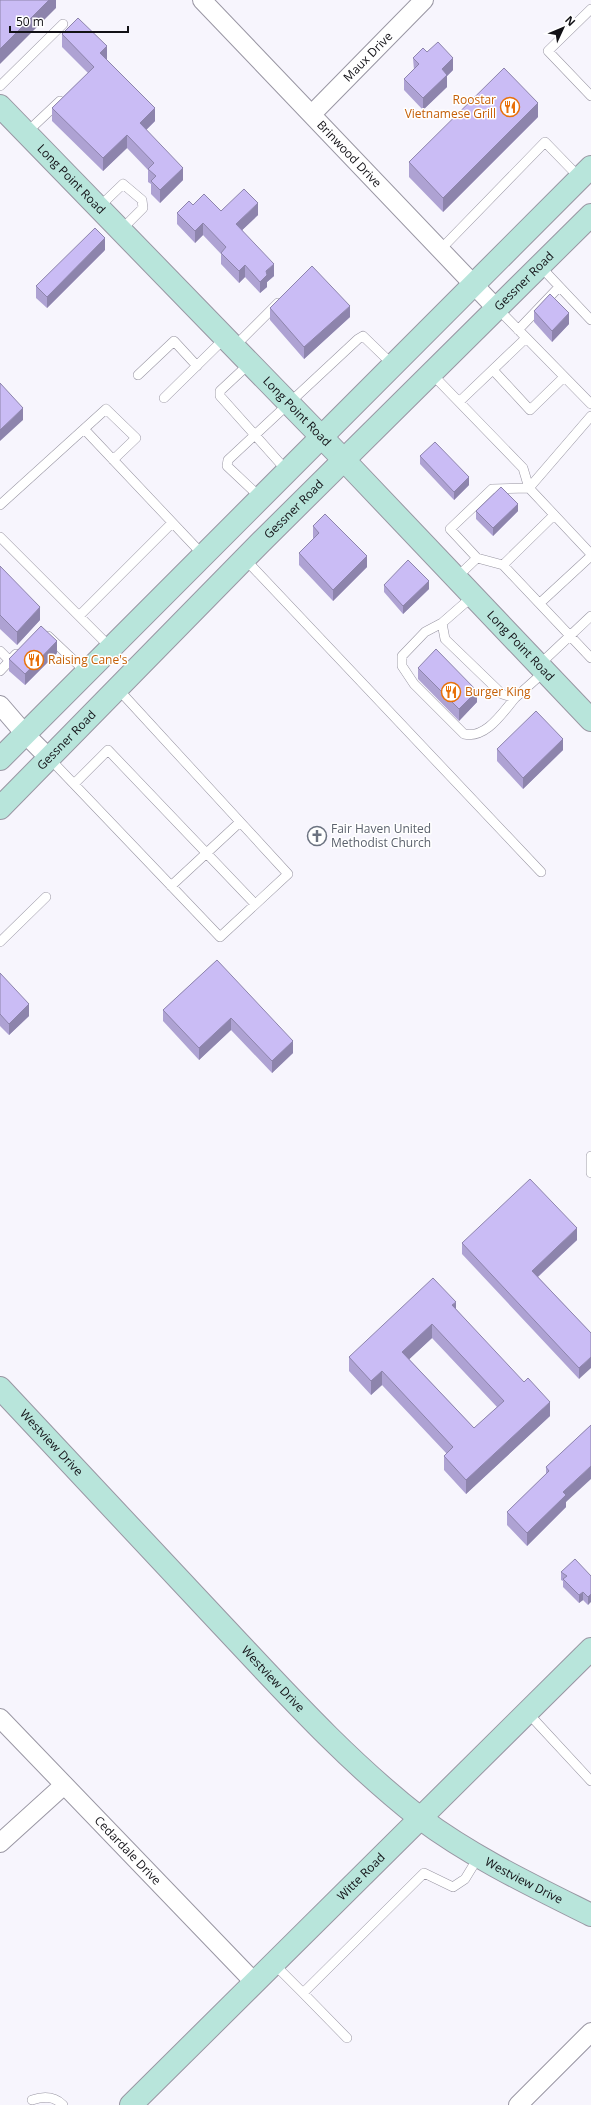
<svg xmlns="http://www.w3.org/2000/svg" width="591" height="2105" font-family="'Open Sans',sans-serif">
<style>
.lines{fill:none;stroke-linecap:round;stroke-linejoin:round}
.lane-casing{stroke:#9996a3;stroke-width:10}
.street-casing{stroke:#9996a3;stroke-width:20}
.secondary-casing{stroke:#9996a3;stroke-width:24}
.lane{stroke:#fff;stroke-width:9}
.street{stroke:#fff;stroke-width:18}
.secondary{stroke:#b8e5db;stroke-width:22}
.wall{fill:#aea2d3;fill-rule:evenodd}
.shaded-wall{fill:#8d84ac}
.building{fill:#cabcf5;stroke:#8d84ac;fill-rule:evenodd}
.labels{text-anchor:middle;stroke-width:3;stroke-linejoin:round;paint-order:stroke}
.street-label{font-size:12px;fill:#121116;stroke:#fff}
.food-label{font-size:12px;fill:#c56008;stroke:#fff;text-anchor:start}
.worship-label{font-size:12px;fill:#5b616d;stroke:#fff;text-anchor:start}
</style>
<rect width="100%" height="100%" fill="#f7f5fd"/>
<g class="lines">
<defs>
<path id="lane" d="M591 9 548 51 591 96
M0 86 63 24
M26 133 60 101
M98 208 123 184 142 200 143 208 121 230
M441 249 545 142 580 178
M539 265 591 320
M497 308 591 404
M518 330 559 287
M234 347 278 303
M250 363 220 391V396L287 471
M493 370 530 410 564 377
M431 373 523 468 529 488 591 554
M138 375 174 341 197 366
M164 398 225 338
M459 402 526 338
M85 430 203 555
M261 498 227 466 228 460 358 339 363 336 393 365
M0 505 106 409 136 438 113 460
M554 515 503 565 477 558 450 529 492 489 529 488 591 416
M0 537 111 648
M245 559 541 872
M503 565 591 658
M456 578 477 558
M473 596 442 623 445 639 502 694 515 698 545 671
M540 603 591 556
M79 616 172 523
M442 623 425 632 402 656V666L414 684 464 734C486 739 502 713 515 698
M48 636 86 672
M0 651 10 661
M539 665 591 616
M0 671 16 654
M50 759 220 937 288 874 118 689
M74 784 108 750 255 904
M171 886 240 822
M0 942 46 897
M591 1156V1173
M527 1712 591 1781
M274 1964 303 1993 424 1873 453 1887 465 1879 479 1856
M303 1993 347 2038
M32 2100C44 2096 54 2096 63 2105"/>
<g id="street">
<path id="s1" d="M202 0 496 308"/>
<path id="s2" d="M312 114 424 0"/>
<path d="M0 705 25 734 50 759"/>
<path id="s3" d="M0 1718 255 1983"/>
<path d="M0 1843 64 1785"/>
<path d="M518 2105 591 2032"/>
</g>
<g id="secondary">
<path id="s4" d="M0 106 344 460 591 720"/>
<path d="M0 759 591 167"/>
<path id="s5" d="M0 808 261 542 591 215"/>
<path id="s6" d="M0 1388C74 1467 148 1546 222 1625 285 1692 347 1761 420 1818 472 1857 533 1886 591 1915"/>
<path id="s7" d="M131 2105 591 1649"/>
</g>
</defs>
<use href="#lane" class="lane-casing"/>
<use href="#street" class="street-casing"/>
<use href="#secondary" class="secondary-casing"/>
<use href="#lane" class="lane"/>
<use href="#street" class="street"/>
<use href="#secondary" class="secondary"/>
</g>
<path class="wall" d="M62 34 107 59 106 60 155 121 146 130 183 180 160 203 151 194V184L148 182V170L127 148 103 171 52 121V108L88 73 62 47Z
M427 52 453 70 447 76V87L423 110 404 90V79L414 70 413 58Z
M538 117 443 212 409 177V162Z
M221 211 258 215 242 230 274 276 267 282V287L260 293 245 277 239 283 221 264V254L203 235 195 243 177 224V213Z
M105 250 47 308 36 298V286Z
M270 308 350 317 304 359 270 320Z
M534 311 569 324 552 342 534 322Z
M420 456 469 485 454 500 420 464Z
M476 511H518L493 536 476 519Z
M313 526 367 567 333 601 299 565V553L314 538H313Z
M0 566 40 620 17 645 0 629Z
M384 585 429 589 403 614 384 592Z
M57 653 25 685 9 671V659Z
M418 668 477 702 459 721 418 679Z
M497 749 563 750 523 789 497 761Z
M217 960 293 1053 272 1073 231 1030 199 1060 163 1021V1010Z
M0 973 29 1016 9 1035 0 1026Z
M577 1240 538 1277 591 1333 579 1379 462 1254V1243Z
M456 1309 550 1416 466 1494 444 1470V1456L447 1454 382 1385 371 1395 349 1371V1357ZM432 1338 497 1407 474 1428 409 1359Z
M591 1425 566 1502V1507L527 1546 507 1525V1512L546 1474V1467Z
M561 1572 591 1576 588 1605 583 1600 579 1603 563 1587V1581L561 1580Z"/>
<path class="shaded-wall" d="M49 0H56V8L0 64V49Z
M107 46V59L100 66V53Z
M453 58V70L447 76V87L423 110V98L442 69Z
M538 103V117L443 212V198Z
M155 108V121L140 136V123Z
M127 135V148L103 171V158Z
M183 168V180L160 203V190Z
M258 203V215L236 236V224Z
M203 223V235L195 243V231Z
M105 238V250L47 308V297Z
M274 264V276L267 282V287L260 293V282L266 271Z
M245 265V277L239 283V271Z
M350 306V317L304 359V347Z
M569 313V324L552 342V331Z
M23 408V420L0 441V430Z
M469 477V485L454 500V492Z
M518 504V511L493 536V528Z
M367 556V567L333 601V590Z
M429 581V589L403 614V606Z
M40 607V620L17 645V632Z
M57 641V653L25 685V674Z
M477 691V702L459 721V709Z
M563 739V750L523 789V778Z
M29 1004V1016L9 1035V1024Z
M231 1018V1030L199 1060V1048Z
M293 1041V1053L272 1073V1061Z
M577 1228V1240L532 1282V1271Z
M456 1302V1315L452 1305Z
M432 1324V1338L402 1366V1352Z
M591 1357V1368L579 1379V1368Z
M382 1371V1385L371 1395V1381Z
M550 1402V1416L466 1494V1480Z
M591 1466V1479L566 1502V1507L527 1546V1533L563 1492Z
M583 1592V1600L579 1603V1595Z
M591 1594V1602L588 1605V1597Z"/>
<path class="building" d="M0 0H49L0 49Z
M78 18 107 46 100 53 155 108 140 123 183 168 160 190 151 181 156 176 148 169 154 163 127 135 103 158 52 108 94 67 62 34Z
M438 42 453 58 442 69 447 75 423 98 404 79 419 64 413 58 423 48 427 52Z
M504 68 538 103 443 198 409 162Z
M244 189 258 203 236 224 274 264 266 271 267 275 260 282 245 265 239 271 221 253 226 247 203 223 195 231 177 213 189 201 193 205 204 194 221 211Z
M95 228 105 238 47 297 36 286Z
M312 266 350 306 304 347 270 308Z
M550 294 569 313 552 331 534 311Z
M0 383 23 408 0 430Z
M435 442 469 477 454 492 420 456Z
M501 487 518 504 493 528 476 511Z
M325 514 367 556 333 590 299 553 319 533 313 526Z
M408 560 429 581 403 606 384 585Z
M0 566 40 607 17 632 0 615Z
M41 626 57 641 25 674 9 659Z
M436 649 477 691 459 709 418 668Z
M536 711 563 739 523 778 497 749Z
M217 960 293 1041 272 1061 231 1018 199 1048 163 1010Z
M0 973 29 1004 9 1024 0 1014Z
M530 1179 577 1228 532 1271 591 1333V1357L579 1368 462 1243Z
M433 1278 456 1302 452 1305 524 1382 528 1378 550 1402 466 1480 444 1456 453 1447 382 1371 371 1381 349 1357ZM432 1324 504 1401 474 1428 402 1352Z
M591 1425V1466L563 1492 566 1495 527 1533 507 1512 549 1471 546 1467Z
M575 1559 591 1576V1594L588 1597 583 1592 579 1595 563 1579 567 1576 561 1572Z"/>
<defs>
<symbol id="restaurant-ring" viewBox="-11 -11 22 22"><circle r="9.5" fill="#fff" stroke="#e8710a" stroke-width="1.5"/><path d="M-5-6h1v4h1v-4h1v4h1v-4h1v5L-1.5 .5V6h-2V.5L-5-1ZM5-6V6H3V1.5H1.5Q1.5-4 5-6Z" fill="#e8710a"/></symbol>
<symbol id="church-ring" viewBox="-11 -11 22 22"><circle r="9.5" fill="#fff" stroke="#6b7280" stroke-width="1.5"/><path d="M-1.2-6h2.4v3.5h3.3v2.4h-3.3V6h-2.4V-.1h-3.3v-2.4h3.3Z" fill="#6b7280"/></symbol>
</defs>
<g fill-rule="evenodd">
<use href="#restaurant-ring" x="499" y="96" width="22" height="22"/>
<use href="#restaurant-ring" x="23" y="649" width="22" height="22"/>
<use href="#restaurant-ring" x="440" y="681" width="22" height="22"/>
<use href="#church-ring" x="306" y="825" width="22" height="22"/>
</g>
<g class="labels">
<g class="street-label">
<text dy="4" stroke="none"><textPath href="#s2" startOffset="80">Maux Drive</textPath></text>
<text dy="4" stroke="none"><textPath href="#s1" startOffset="213">Brinwood Drive</textPath></text>
<text dy="4" stroke="none"><textPath href="#s4" startOffset="102">Long Point Road</textPath></text>
<text dy="4" stroke="none"><textPath href="#s5" startOffset="743">Gessner Road</textPath></text>
<text dy="4" stroke="none"><textPath href="#s4" startOffset="426">Long Point Road</textPath></text>
<text dy="4" stroke="none"><textPath href="#s5" startOffset="419">Gessner Road</textPath></text>
<text dy="4" stroke="none"><textPath href="#s4" startOffset="750">Long Point Road</textPath></text>
<text dy="4" stroke="none"><textPath href="#s5" startOffset="95">Gessner Road</textPath></text>
<text dy="4" stroke="none"><textPath href="#s6" startOffset="75">Westview Drive</textPath></text>
<text dy="4" stroke="none"><textPath href="#s6" startOffset="399">Westview Drive</textPath></text>
<text dy="4" stroke="none"><textPath href="#s3" startOffset="184">Cedardale Drive</textPath></text>
<text dy="4" stroke="none"><textPath href="#s7" startOffset="324">Witte Road</textPath></text>
<text dy="4" stroke="none"><textPath href="#s6" startOffset="723">Westview Drive</textPath></text>
</g>
<g class="food-label">
<text x="496" y="104" text-anchor="end">Roostar<tspan x="496" dy="14">Vietnamese Grill</tspan></text>
<text x="48" y="664">Raising Cane's</text>
<text x="465" y="696">Burger King</text>
</g>
<g class="worship-label">
<text x="331" y="833">Fair Haven United<tspan x="331" dy="14">Methodist Church</tspan></text>
</g>
</g>
<g transform="translate(563 28) rotate(46)" stroke="#ffffff" stroke-width="3" paint-order="stroke">
<path d="M0-3L7 15L0 10L-7 15Z" fill="#121116"/>
<text y="-6" font-size="11" font-weight="bold" text-anchor="middle" fill="#121116">N</text>
</g>
<path d="M10 26v6h118v-6" fill="none" stroke="#121116" stroke-width="2"/>
<text x="16" y="26" font-size="12" fill="#121116" stroke="#ffffff" stroke-width="3" paint-order="stroke">50 m</text>
</svg>
